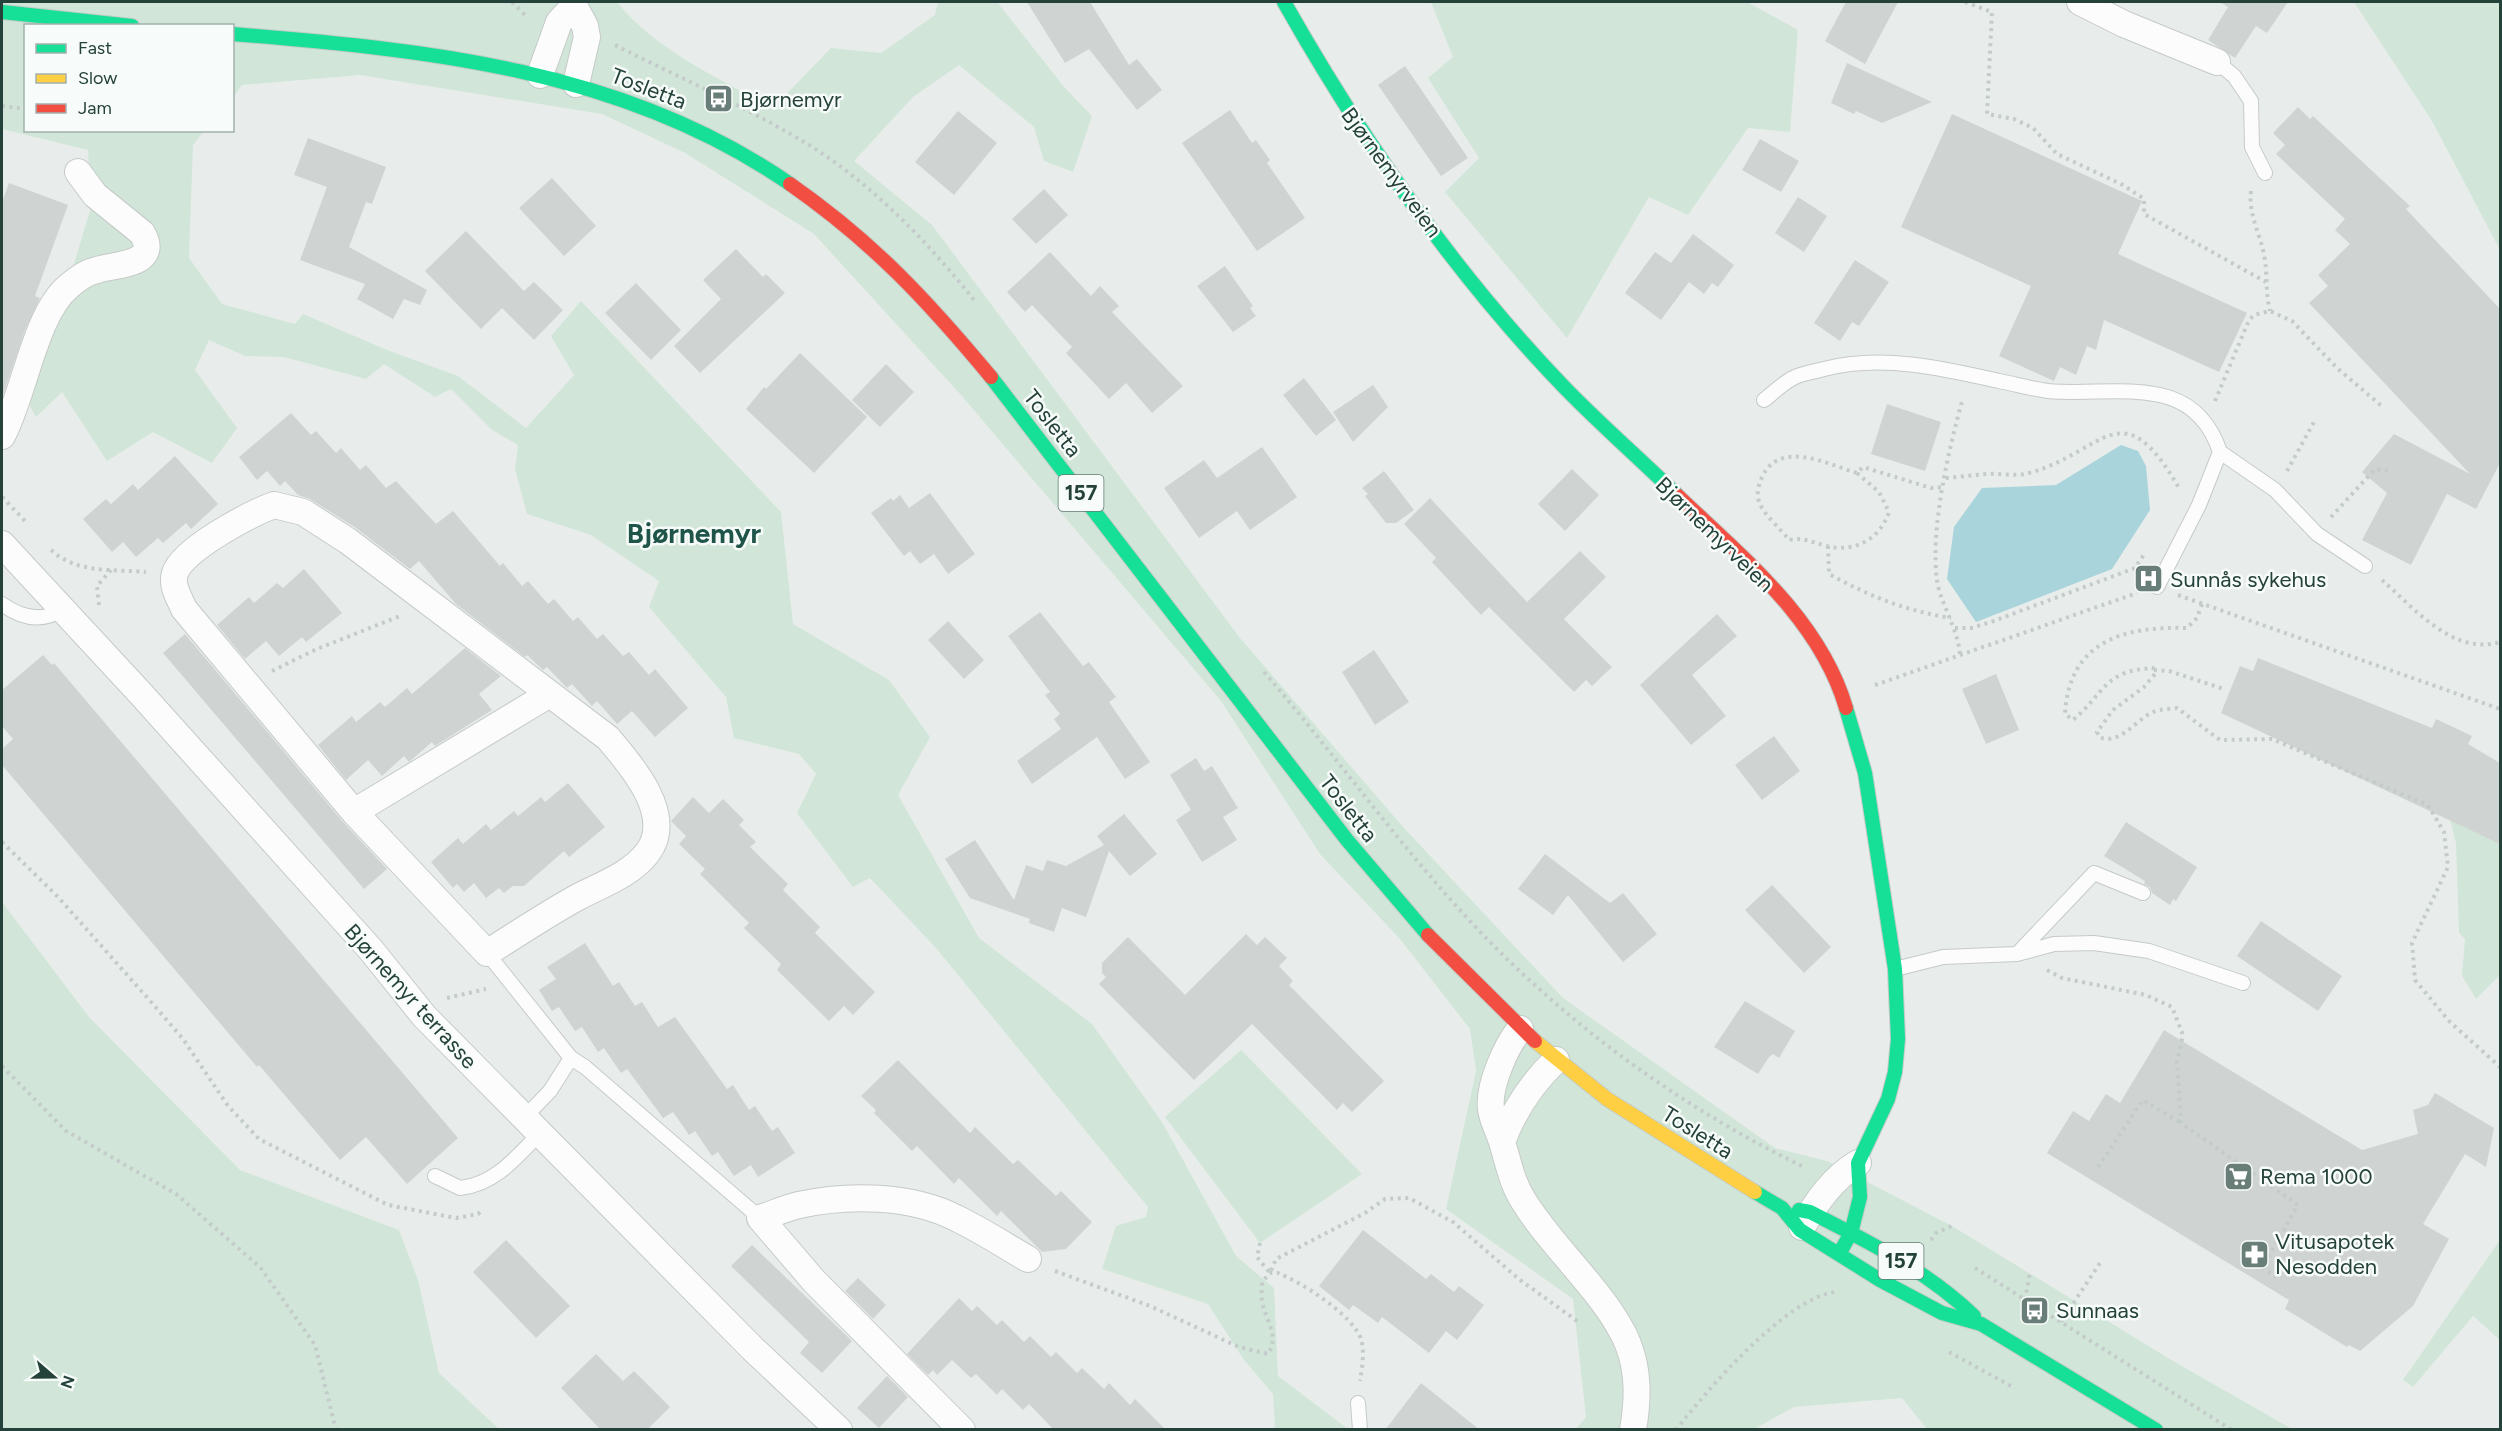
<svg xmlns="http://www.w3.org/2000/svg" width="2502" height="1431" font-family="Figtree,sans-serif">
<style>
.green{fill:#d1e6d8}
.water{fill:#a9d4db}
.building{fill:#cfd4d2}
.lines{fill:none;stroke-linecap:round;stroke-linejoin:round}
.lane-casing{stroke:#c5cac8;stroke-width:16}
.street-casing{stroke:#c5cac8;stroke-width:28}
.fast-casing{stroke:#c3cbc8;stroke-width:16}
.slow-casing{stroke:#c3cbc8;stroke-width:16}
.jam-casing{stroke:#c3cbc8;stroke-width:16}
.path{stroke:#c3ccca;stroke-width:4;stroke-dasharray:3 4.5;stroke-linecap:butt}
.lane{stroke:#fcfcfc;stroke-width:14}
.street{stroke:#fcfcfc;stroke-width:26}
.fast{stroke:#16e098;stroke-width:14}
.slow{stroke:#ffcf43;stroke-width:14}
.jam{stroke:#f24e42;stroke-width:14}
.labels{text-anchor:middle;stroke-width:5;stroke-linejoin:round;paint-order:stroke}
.shield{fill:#f7fbf9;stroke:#637a73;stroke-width:1.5}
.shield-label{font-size:21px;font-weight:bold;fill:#24423a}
.street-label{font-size:22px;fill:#24423a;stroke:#f7fbf9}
.poi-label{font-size:22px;fill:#24423a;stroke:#f7fbf9;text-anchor:start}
.district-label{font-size:28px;font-weight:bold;fill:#1f5548;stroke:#f7fbf9}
</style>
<rect width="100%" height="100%" fill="#e8edeb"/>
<path class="green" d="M2 2H617C654 49 721 80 773 108L831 48 881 53 935 15 938 2H997L1065 88 1092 116 1073 172 1044 161 1034 127 959 65 913 97 854 161 932 225 1240 638 1404 828 1563 998 1775 1148 1827 1161 1952 1226 2173 1361 2292 1429H1927L1902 1398 1794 1407 1754 1429H1576L1586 1417 1573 1299 1446 1209 1476 1071 1470 1029 1400 939 1320 854 1221 701 961 395 814 234 685 153 602 114 360 75 242 85 233 97 232 26H26V130L204 131 193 145 189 258 222 304 295 324 303 314 387 350 458 376 526 428 574 375 551 336 581 301 781 512 793 624 889 680 930 737 898 795 979 938 1092 1024 1162 1122 1236 1256 1274 1288 1278 1376 1348 1429H1275L1273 1394 1244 1360 1208 1304 1102 1269 1116 1226 1146 1217 1148 1207 936 948 870 878 853 887 797 813 816 774 799 754 734 738 726 697 649 607 659 581 591 535 527 514 515 469 518 445 492 430 451 389 435 397 384 364 366 379 284 357 245 356 209 340 195 370 237 428 212 463 153 432 107 461 62 392 36 417 27 401 57 321 91 207 88 150 2 129Z
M1431 2H1747L1798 30 1790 132 1748 128 1688 215 1649 197 1567 338 1445 192 1479 158 1428 78 1453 57Z
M2354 2H2500V250L2432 121Z
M2446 804 2500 833V975L2476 999 2462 976 2465 939 2459 933 2456 843Z
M2 902 89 1017 240 1170 399 1230 418 1280 439 1373 499 1429H2Z
M1241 1050 1362 1174 1260 1243 1165 1117Z
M2500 1240V1340L2473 1316 2413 1387 2403 1380Z"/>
<path class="water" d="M2121 445 2138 451 2146 466 2150 510 2112 569 1976 622 1947 579 1954 527 1982 488 2056 485Z"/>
<path class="building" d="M1027 2H1090L1129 65 1137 59 1162 90 1137 110 1089 49 1065 63Z
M1846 2H1898L1865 64 1825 41Z
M2220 2H2288L2267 33 2256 26 2235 58 2208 40 2228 7Z
M1847 63 1932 102 1882 123 1856 111 1854 114 1831 103Z
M1405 66 1468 158 1441 176 1378 85Z
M2298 107 2310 119 2313 116 2410 206 2406 209 2500 309V463L2476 509 2447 494 2411 565 2362 540 2387 493 2362 472 2394 434 2470 474 2309 303 2328 286 2318 275 2350 244 2335 230 2345 219 2276 154 2285 145 2273 133Z
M1230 110 1252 143 1256 140 1270 160 1267 163 1305 218 1257 251 1182 143Z
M958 111 997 143 954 195 915 162Z
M1952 114 2142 201 2118 254 2247 313 2219 372 2104 320 2096 350 2087 346 2076 375 2060 367 2054 381 1999 356 2031 286 1901 227Z
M308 138 386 167 372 204 366 202 349 247 427 290 420 305 404 299 393 319 357 299 365 284 300 260 327 187 294 175Z
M1760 139 1799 161 1781 192 1742 170Z
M552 178 596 226 564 256 519 208Z
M9 183 68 205 35 296 40 298 25 330 2 398V202Z
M1044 189 1068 215 1036 244 1012 219Z
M1798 197 1827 216 1804 252 1775 233Z
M466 231 524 291 534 282 563 310 534 340 502 308 481 329 425 271Z
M1693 234 1734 265 1718 287 1712 283 1704 294 1689 282 1661 320 1625 293 1655 252 1671 263Z
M736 249 763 277 766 274 785 293 700 373 674 346 721 299 703 280Z
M1050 252 1091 296 1100 286 1119 306 1112 312 1183 386 1152 413 1126 383 1109 399 1066 353 1072 347 1032 305 1025 312 1007 292Z
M1855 260 1889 282 1859 326 1852 322 1840 341 1814 323Z
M1225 266 1253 306 1250 308 1256 316 1233 332 1197 286Z
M636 283 681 330 651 360 605 313Z
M800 353 867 417 814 473 746 409 764 387 766 389Z
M886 364 914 392 880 427 852 400Z
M1304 378 1336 420 1316 436 1283 395Z
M1373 385 1388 407 1353 442 1333 412Z
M1887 404 1941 422 1925 471 1871 454Z
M291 413 311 435 316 431 336 453 341 448 360 470 366 465 386 488 396 481 436 524 453 511 500 566 503 563 522 586 528 581 548 604 554 599 573 621 578 617 597 639 603 634 623 656 629 652 649 675 655 669 688 708 655 737 632 711 617 724 597 701 592 706 572 684 567 688 547 667 543 670 527 655 525 657 456 604 419 561 410 569 356 528 310 499 298 495 285 481 280 486 267 471 257 480 239 457Z
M1262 447 1297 497 1250 530 1237 511 1199 538 1164 488 1204 460 1217 478Z
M175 456 218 504 191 529 186 523 163 543 158 538 136 557 123 542 112 552 83 519 106 499 111 504 133 484 138 490Z
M1572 469 1599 495 1565 531 1538 504Z
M1384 471 1414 510 1396 523H1386L1365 496 1368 494 1362 488Z
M930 493 975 554 948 574 934 554 920 564 910 551 904 556 871 513 891 498 893 501 900 495 909 508Z
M1430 498 1527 602 1580 551 1606 577 1564 619 1612 667 1592 686 1586 680 1574 692 1489 607 1481 615 1432 562 1436 558 1404 524Z
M304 569 342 613 306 642 302 637 279 656 266 641 245 659 217 625 249 597 254 603 277 583 283 588Z
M1040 612 1083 666 1089 662 1116 697 1109 702 1150 762 1125 779 1097 737 1032 784 1017 761 1061 729 1054 719 1060 714 1045 695 1050 692 1008 636Z
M1717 614 1737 636 1692 675 1726 716 1691 745 1640 685Z
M948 621 984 660 964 679 928 640Z
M185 634 343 822 387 869 364 889 163 653Z
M465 648 501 676 479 694 492 710 435 746 432 742 409 762 404 756 382 776 368 760 346 780 318 745 352 716 356 722 380 702 385 707 407 688 412 694Z
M1374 650 1409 702 1375 725 1342 672Z
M43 655 52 665 54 663 458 1138 407 1184 366 1137 340 1160 259 1065 257 1067 2 765V749L13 739 2 726V690Z
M2258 658 2432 728 2436 719 2472 736 2468 744 2500 763V844L2221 713 2240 666 2253 671Z
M1996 674 2019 730 1986 744 1962 689Z
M1774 736 1800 771 1762 800 1735 765Z
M1196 758 1204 771 1212 766 1238 808 1223 817 1237 840 1202 862 1176 820 1191 810 1170 775Z
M568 783 605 827 569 857 564 851 524 886H513L504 893 499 888 486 898 474 883 464 892 457 884 453 888 431 862 458 838 463 844 486 824 491 830 514 811 518 816 541 797 545 802Z
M693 797 709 813 723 799 744 820 739 825 756 842 750 847 788 884 783 890 820 927 815 933 875 992 853 1015 844 1006 829 1021 777 970 781 964 744 928 749 923 700 874 705 869 679 844 686 836 671 821Z
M1124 814 1157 854 1130 876 1109 851 1086 917 1062 908 1054 932 1029 923 1030 919 970 898 945 859 975 840 1014 900 1026 865 1043 871 1047 860 1066 866 1104 845 1097 836Z
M2126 822 2197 867 2176 901 2173 899 2170 905 2152 893 2150 887 2144 884 2145 881 2104 856Z
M1545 854 1610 903 1623 893 1657 934 1623 962 1568 895 1553 915 1518 889Z
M1772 885 1831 947 1804 973 1745 910Z
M2261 921 2342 976 2318 1011 2237 956Z
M1246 934 1257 945 1265 937 1287 958 1279 966 1293 981 1289 985 1384 1081 1352 1112 1343 1103 1337 1110 1252 1024 1194 1080 1099 984 1106 977 1102 973V963L1128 937 1185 995Z
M585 943 613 986 619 982 635 1006 642 1002 658 1027 675 1017 727 1089 733 1085 749 1110 755 1106 772 1131 778 1127 795 1153 758 1177 751 1165 734 1176 718 1152 712 1156 695 1131 689 1135 673 1112 663 1118 627 1069 621 1073 604 1048 598 1052 582 1027 575 1031 559 1007 552 1011 539 990 556 979 547 967Z
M1745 1001 1795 1031 1779 1058 1773 1054 1769 1057 1758 1074 1714 1047Z
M2164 1030 2362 1150 2418 1134 2413 1110 2428 1105 2435 1093 2494 1128 2486 1167 2465 1154 2423 1224 2449 1239 2413 1306 2360 1351 2349 1345 2347 1347 2285 1309 2289 1300 2047 1153 2073 1111 2089 1121 2106 1094 2120 1103Z
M898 1060 970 1133 975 1127 1013 1164 1018 1160 1056 1196 1061 1191 1092 1222 1066 1249 1042 1252 1001 1211 997 1216 959 1178 954 1184 917 1146 912 1151 874 1113 876 1110 861 1096Z
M1363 1230 1426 1279 1431 1274 1454 1292 1459 1286 1484 1305 1457 1340 1446 1331 1429 1353 1382 1317 1378 1323 1353 1305 1349 1310 1319 1286Z
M506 1240 570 1306 536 1338 473 1272Z
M752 1245 852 1341 822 1373 800 1353 809 1342 731 1266Z
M858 1278 886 1305 873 1319 845 1291Z
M959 1298 972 1311 977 1306 997 1325 1002 1320 1024 1342 1030 1336 1051 1357 1056 1352 1077 1373 1082 1368 1104 1389 1109 1383 1130 1405 1135 1399 1166 1430H1054L1029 1404 1023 1410 1002 1389 997 1395 976 1374 971 1378 952 1360 937 1375 933 1370 928 1375 907 1354Z
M596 1354 623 1381 634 1371 670 1407 647 1430H601L561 1388Z
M887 1376 908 1397 879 1428 857 1408Z
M1421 1383 1480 1430H1385Z"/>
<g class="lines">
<defs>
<path id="lane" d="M2217 62 2234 76 2251 101 2252 147 2265 173
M1764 400C1773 393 1783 383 1793 378 1802 373 1814 372 1824 369 1881 354 1942 368 1999 381 2015 384 2032 389 2048 391 2114 397 2193 370 2220 452L2199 505 2157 587
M2220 452 2275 490 2317 534 2365 566
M2 604C21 618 42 623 63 609
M487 953 571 1058 585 1067 760 1218
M2018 953 2094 873 2143 893
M1895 969 1943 957 2017 954 2054 944 2094 943 2149 951 2243 983
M523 1119 550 1091 571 1058
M435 1176 460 1188C494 1185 517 1157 539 1134
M1358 1403 1360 1430"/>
<path id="street" d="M572 2 585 26 587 37 576 84
M2080 2 2124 24 2217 62
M540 75 559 22 573 7
M2 436C24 396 35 313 69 286 77 279 87 272 97 270 116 264 161 265 142 233L95 195 78 172
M274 505 303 512 348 541 608 738C631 765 675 815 648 852 632 874 601 885 578 897 547 914 517 934 487 953L354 812 184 609C179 597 171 586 175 573 183 549 250 514 274 505Z
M2 544 141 694 371 950 424 1016 753 1349 839 1430
M354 812 548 695
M1520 1029C1506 1046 1488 1086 1491 1109 1492 1119 1498 1130 1501 1139 1508 1160 1511 1181 1523 1200 1551 1247 1608 1295 1628 1344 1639 1372 1638 1400 1633 1430
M1502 1142C1514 1109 1531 1084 1556 1060
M1802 1227C1817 1201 1833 1178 1858 1163
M962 1430 814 1281 760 1218C773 1214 786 1208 799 1205 848 1194 911 1195 956 1218 981 1230 1004 1245 1028 1259"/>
<path id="fast" d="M1284 2C1362 140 1455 274 1565 388 1601 425 1640 459 1677 495
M2 12 132 26
M232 34C428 50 624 69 790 184
M991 377 1347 840 1428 935
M1755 1192 1782 1208 1800 1230 1880 1280 1942 1313 1981 1324 2156 1430
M1799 1210 1810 1212C1869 1242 1926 1270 1974 1316
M1839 1254 1851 1233 1860 1197 1858 1163 1888 1099 1895 1072 1898 1039 1895 969 1865 773 1846 708"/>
<path id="slow" d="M1535 1041 1607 1099 1755 1192"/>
<path id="jam" d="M790 184C873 242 927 300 991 377
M1677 495C1742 557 1820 619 1846 708
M1428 935 1535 1041"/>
</defs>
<use href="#lane" class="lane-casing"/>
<use href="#street" class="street-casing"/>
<use href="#fast" class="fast-casing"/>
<use href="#slow" class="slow-casing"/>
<use href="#jam" class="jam-casing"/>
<path class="path" d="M512 2 528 18
M1965 2 1992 12 1987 114 2014 119 2033 128 2057 154 2123 185 2144 199V214L2266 282
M615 45C680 78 747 107 809 145 873 185 927 241 974 300
M2 106 26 109
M2251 191C2248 214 2260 233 2264 255 2268 274 2265 292 2270 311
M2215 401 2249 320 2254 315 2270 311 2292 321 2337 368 2384 408
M2287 471 2315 420
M1857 473 1879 492 1889 512C1880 539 1855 553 1826 546 1812 542 1803 537 1789 540 1781 529 1765 516 1760 504 1756 495 1758 486 1762 477 1780 439 1827 464 1857 473L1863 467 1931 488 1944 487
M1946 478C1959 477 1973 475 1987 474 2000 473 2016 477 2029 473 2105 452 2121 388 2179 488
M2 497 26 522
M2331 517 2375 469 2390 471
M1828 546 1829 574C1869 596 1906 611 1951 618
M51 550C77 574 113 569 146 572
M2382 580C2414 608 2453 656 2500 642
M2178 595 2500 709
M2202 604 2197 618 2187 628C2124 626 2069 641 2065 714L2073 720C2106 692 2103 671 2153 668L2155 674 2144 687 2113 710 2097 732 2099 737C2120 746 2135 720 2153 712 2160 709 2169 709 2177 708L2220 740 2272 739 2428 805 2444 832 2448 867 2412 943 2415 980 2449 1021 2500 1067
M99 605 97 586 111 570
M1955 628H1971L1991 622 2135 568 2145 553
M1960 654C1957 626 1940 603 1937 580 1930 528 1949 448 1963 398
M2154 670 2169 671 2224 689
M272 671 317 649 400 616
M1264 672C1345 766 1416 870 1505 957 1593 1043 1696 1115 1806 1168
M1875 685 2137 593
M2 842 58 897 152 1003 183 1039 228 1106 259 1139 388 1205 456 1218 478 1214 483 1209
M2047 970 2062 978 2146 995 2172 1007 2183 1035 2177 1062 2181 1123 2298 1205 2262 1267 2276 1277
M447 998 486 989
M2 1066 66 1131 176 1194 260 1267 315 1345 336 1430
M2098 1167 2143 1100 2181 1123
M1931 1240 1936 1233 1952 1226
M1260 1243 1257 1257 1270 1273 1276 1259 1365 1213 1385 1199 1409 1198 1453 1222 1520 1280 1580 1323
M1975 1268 2232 1430
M1055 1271 1150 1306 1239 1347 1268 1354C1280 1336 1266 1321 1262 1302 1261 1295 1262 1288 1262 1282L1270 1273H1278C1301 1282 1353 1315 1361 1339 1365 1352 1362 1368 1360 1381
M2025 1300 2030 1272
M2061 1322 2102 1260
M1949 1352 2011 1386
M1676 1430C1706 1391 1786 1298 1835 1292"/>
<use href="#lane" class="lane"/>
<use href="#street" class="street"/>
<use href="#fast" class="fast"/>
<use href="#slow" class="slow"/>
<use href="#jam" class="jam"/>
</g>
<defs>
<symbol id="bus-square" viewBox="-11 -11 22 22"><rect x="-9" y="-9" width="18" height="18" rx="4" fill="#697e78" stroke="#f7fbf9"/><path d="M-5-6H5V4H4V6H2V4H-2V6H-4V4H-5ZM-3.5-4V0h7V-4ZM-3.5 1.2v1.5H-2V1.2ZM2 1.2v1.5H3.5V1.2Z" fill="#fff"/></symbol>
<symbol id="hospital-square" viewBox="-11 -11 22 22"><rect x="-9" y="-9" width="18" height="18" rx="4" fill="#697e78" stroke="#f7fbf9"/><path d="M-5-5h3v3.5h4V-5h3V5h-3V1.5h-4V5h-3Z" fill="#fff"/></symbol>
<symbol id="supermarket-square" viewBox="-11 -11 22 22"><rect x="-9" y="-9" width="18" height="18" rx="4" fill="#697e78" stroke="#f7fbf9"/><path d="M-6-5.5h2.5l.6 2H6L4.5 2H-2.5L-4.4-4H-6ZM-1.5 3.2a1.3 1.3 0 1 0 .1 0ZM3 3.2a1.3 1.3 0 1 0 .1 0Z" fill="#fff"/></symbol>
<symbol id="pharmacy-square" viewBox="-11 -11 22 22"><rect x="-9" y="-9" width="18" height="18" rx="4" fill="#697e78" stroke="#f7fbf9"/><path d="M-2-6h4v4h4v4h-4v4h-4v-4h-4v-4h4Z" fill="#fff"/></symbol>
</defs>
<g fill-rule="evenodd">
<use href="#bus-square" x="702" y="82" width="33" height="33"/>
<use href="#hospital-square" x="2132" y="562" width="33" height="33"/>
<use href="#supermarket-square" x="2222" y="1160" width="33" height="33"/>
<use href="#pharmacy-square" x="2238" y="1238" width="33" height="33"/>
<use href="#bus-square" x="2018" y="1294" width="33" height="33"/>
</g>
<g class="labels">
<g class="shield">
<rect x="1058.5" y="475" width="45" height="36" rx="4.5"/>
<rect x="1878.5" y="1243" width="45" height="36" rx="4.5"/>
</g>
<g class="shield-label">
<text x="1081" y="500">157</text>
<text x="1901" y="1268">157</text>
</g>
<g class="street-label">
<text transform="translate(649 88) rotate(21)" y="8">Tosletta</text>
<text transform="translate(1392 172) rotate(54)" y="8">Bjørnemyrveien</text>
<text transform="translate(1053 423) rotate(52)" y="8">Tosletta</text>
<text transform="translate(1715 534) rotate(44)" y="8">Bjørnemyrveien</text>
<text transform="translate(1349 808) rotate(52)" y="8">Tosletta</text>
<text transform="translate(411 996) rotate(48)" y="8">Bjørnemyr terrasse</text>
<text transform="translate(1698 1132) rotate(32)" y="8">Tosletta</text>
</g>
<g class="poi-label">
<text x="740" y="107">Bjørnemyr</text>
<text x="2170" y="587">Sunnås sykehus</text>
<text x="2260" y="1184">Rema 1000</text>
<text x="2275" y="1249">Vitusapotek<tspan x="2275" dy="25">Nesodden</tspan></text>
<text x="2056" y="1318">Sunnaas</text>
</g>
<g class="district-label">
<text x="694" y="543">Bjørnemyr</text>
</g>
</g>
<rect width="2502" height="1431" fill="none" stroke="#24423a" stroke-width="6"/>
<rect x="24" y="24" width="210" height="108" fill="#f7fbf9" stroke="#a3b1ad" stroke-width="1.5"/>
<rect x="36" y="44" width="30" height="9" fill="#16e098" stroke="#a3b1ad" stroke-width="1.5"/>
<text x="78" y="54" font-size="18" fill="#24423a">Fast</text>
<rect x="36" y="74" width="30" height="9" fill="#ffcf43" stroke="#a3b1ad" stroke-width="1.5"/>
<text x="78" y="84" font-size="18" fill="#24423a">Slow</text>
<rect x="36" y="104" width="30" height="9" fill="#f24e42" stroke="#a3b1ad" stroke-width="1.5"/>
<text x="78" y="114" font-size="18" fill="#24423a">Jam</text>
<g transform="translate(54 1377) rotate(110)" stroke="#f7fbf9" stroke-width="4.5" paint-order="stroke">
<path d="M0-4.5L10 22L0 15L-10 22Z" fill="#24423a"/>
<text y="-9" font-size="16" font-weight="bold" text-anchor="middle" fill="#24423a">N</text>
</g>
</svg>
